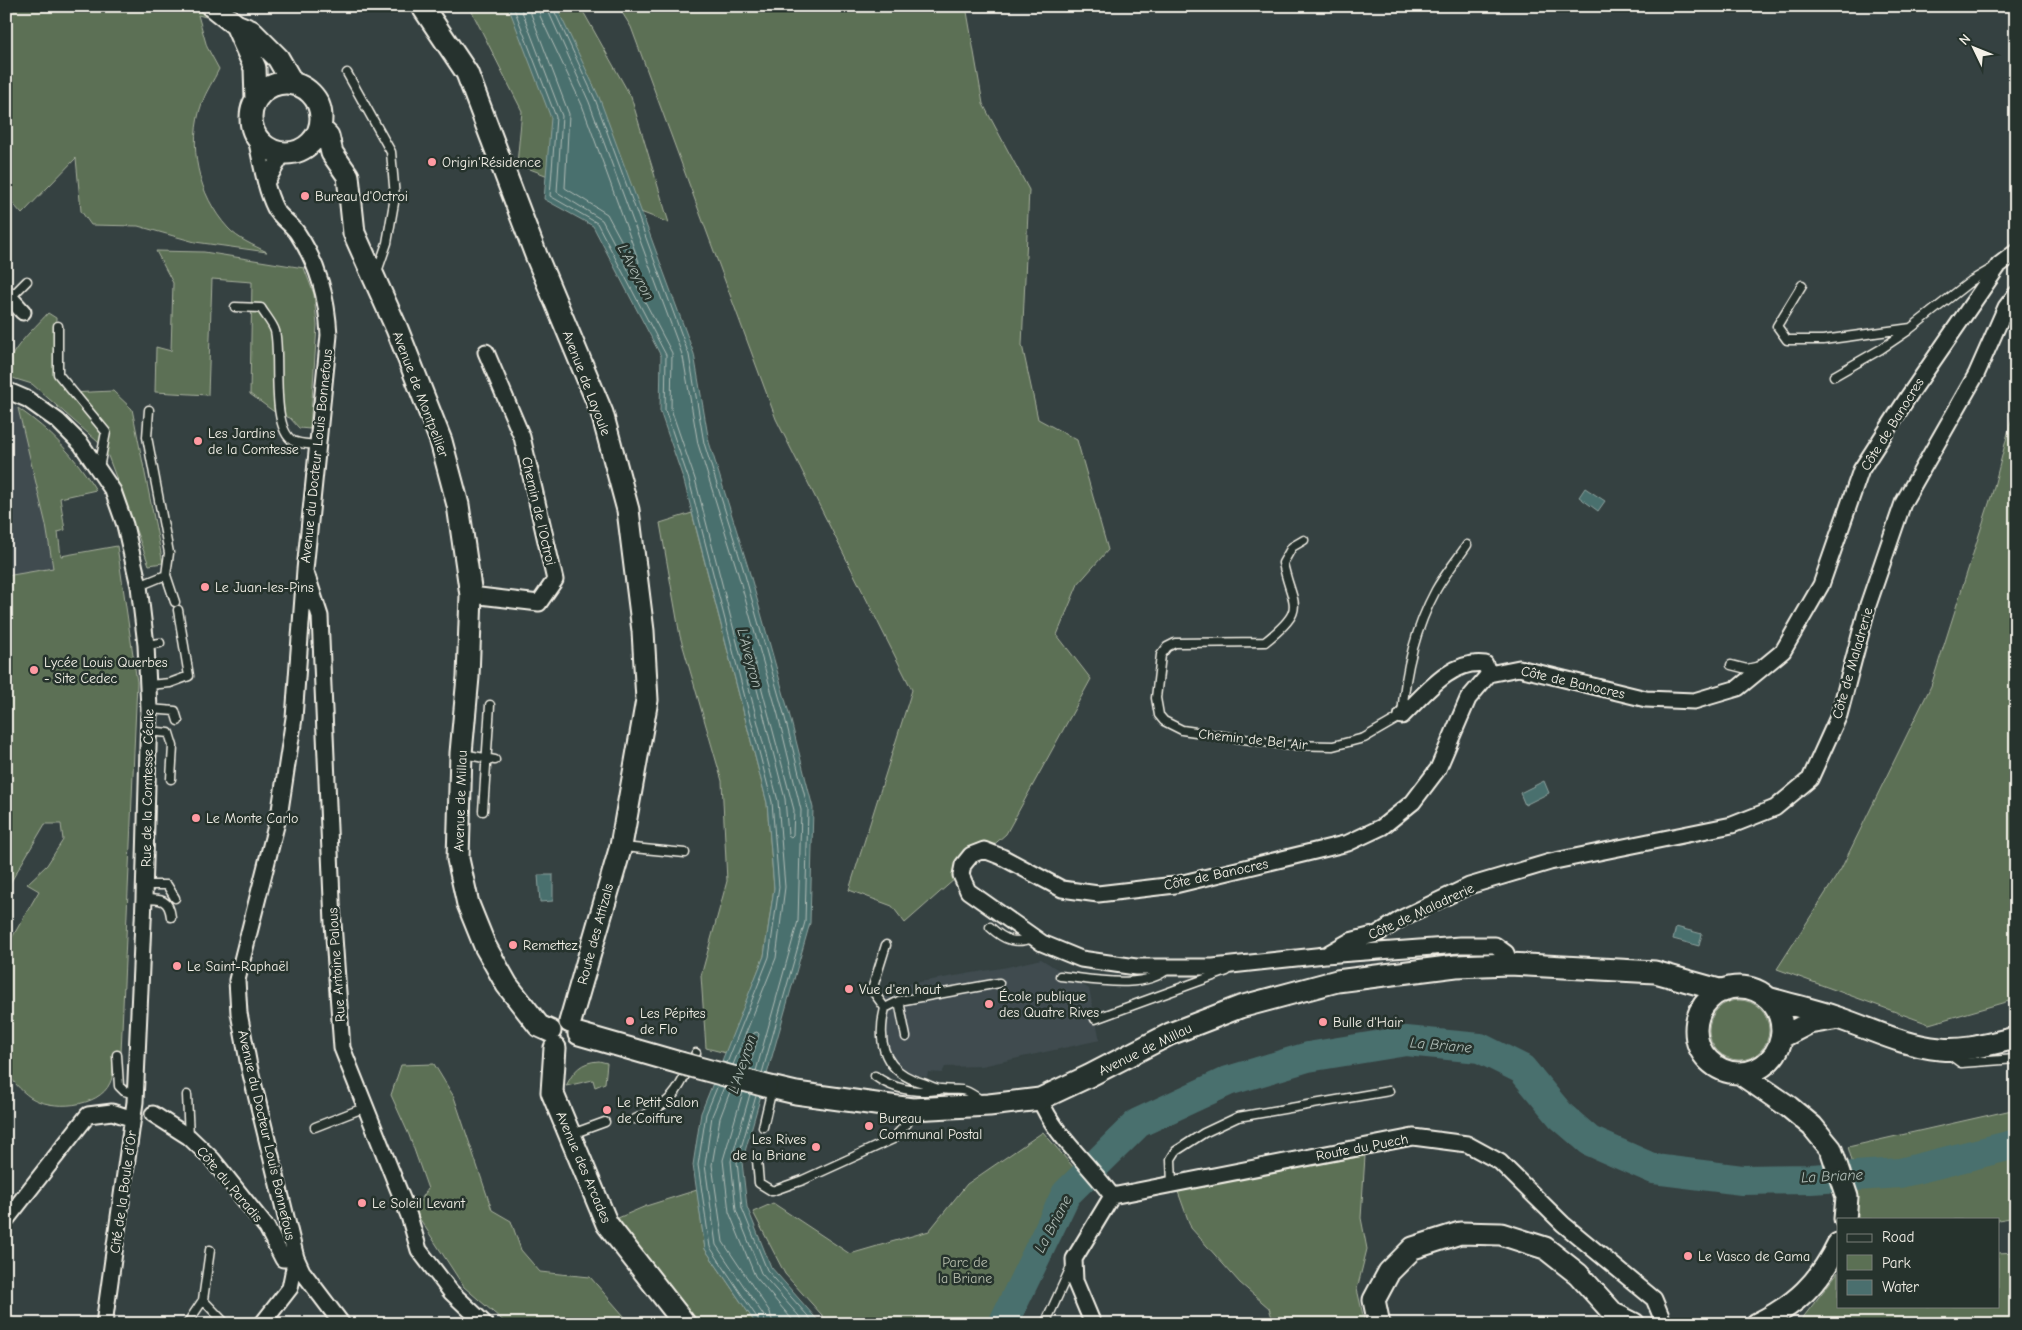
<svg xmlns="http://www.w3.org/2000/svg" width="2022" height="1330" font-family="'Comic Neue',sans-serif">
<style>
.built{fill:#3f4b4f}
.green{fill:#5b7054;stroke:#a8b09e}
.water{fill:#4a6f6e;stroke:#8ea39f}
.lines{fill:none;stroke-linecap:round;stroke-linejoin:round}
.shore{stroke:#b0bdb7;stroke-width:1}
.river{stroke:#4a6f6e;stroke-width:30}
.lane-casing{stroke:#f4f1e8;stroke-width:11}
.street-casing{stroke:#f4f1e8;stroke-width:19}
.secondary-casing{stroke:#f4f1e8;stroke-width:25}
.lane{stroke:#26332d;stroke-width:8}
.street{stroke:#26332d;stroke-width:15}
.secondary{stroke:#26332d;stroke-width:21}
.secondary-bridge-casing{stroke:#f4f1e8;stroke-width:25;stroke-linecap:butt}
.secondary-bridge{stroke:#26332d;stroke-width:21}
.poi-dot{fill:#ff9aa2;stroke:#26332d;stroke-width:2}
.labels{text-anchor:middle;stroke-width:5;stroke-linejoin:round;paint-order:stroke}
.poi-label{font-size:14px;fill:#f4f1e8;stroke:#26332d;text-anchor:start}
.street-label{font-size:14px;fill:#f4f1e8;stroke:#26332d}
.park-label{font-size:14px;fill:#b7bdad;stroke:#26332d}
.water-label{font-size:15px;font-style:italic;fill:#b0bdb7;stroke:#26332d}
</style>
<rect width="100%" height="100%" fill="#354141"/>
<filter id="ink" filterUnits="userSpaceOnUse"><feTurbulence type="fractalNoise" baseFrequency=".02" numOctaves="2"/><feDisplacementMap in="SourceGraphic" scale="10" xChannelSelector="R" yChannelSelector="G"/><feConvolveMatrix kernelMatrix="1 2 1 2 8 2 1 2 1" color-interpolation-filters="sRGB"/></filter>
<g filter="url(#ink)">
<path class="built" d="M6 404 18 408 46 525 53 568 46 824 6 890Z
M1041 959 1089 989 1100 1040 982 1066 945 1067 942 1073 928 1072 927 1077 907 1074 897 1068 891 1058 888 1048 885 988 1007 967Z"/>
<path class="green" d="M6 6H194L206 17 198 15 207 47 219 69C214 80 206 91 202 103 187 145 198 195 228 228 238 239 253 245 267 252L195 242 138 226 91 225 81 211 76 158 22 214 6 196Z
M469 6H580L631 97 669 223 517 164 522 111Z
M618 6H966L983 104 1029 190 1022 345 1038 419 1077 440 1108 550 1078 584 1057 635 1091 679 1006 834 905 923 892 906 849 890 912 690 776 419 631 27Z
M156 251 204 252 304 268 314 294 317 326 310 429 299 428 290 418 273 411 250 394 252 282 212 279 208 395 155 392 156 347 171 351 173 283Z
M48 313 56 318 54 374 69 393 113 391 132 409 163 563 149 565 108 456 98 442 32 384 6 376C6 352 33 330 48 313Z
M2016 402V999L1929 1024 1777 969 1841 869 1931 686 1992 494Z
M18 408C52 432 74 455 96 490L60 498 65 530 58 532 61 556 117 546 137 682 121 1053 113 1056C112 1064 114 1076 110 1083 99 1108 51 1111 30 1097 20 1090 13 1081 6 1071V948L39 891 27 884 47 865 63 840 61 824H45L6 890V845L10 826 6 781V576L53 568 46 525Z
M692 513 767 803 774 888 764 956 726 1053 706 1048 701 976 727 881 722 781 680 636 660 523Z
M1709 1030a30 30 0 1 1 60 0a30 30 0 1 1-60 0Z
M599 1061 607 1063 605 1083 595 1087 593 1080 566 1086C574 1070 581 1062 599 1061Z
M434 1064 454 1097 492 1210 511 1221 521 1250 540 1272 590 1277 631 1324H507L464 1287 414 1210 428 1189 409 1135 391 1095 401 1065Z
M2016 1109V1217L1998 1220 1858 1219V1182L1848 1147Z
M1043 1132 1075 1169 998 1324H830L785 1274 753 1212 773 1203 850 1254 929 1231 967 1184Z
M1365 1156 1361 1218 1367 1249 1357 1289 1365 1324H1274L1269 1308 1240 1283 1191 1228 1177 1189Z
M697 1190 705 1249 756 1324H697L643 1256 618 1218 646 1206Z
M2016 1252V1324H1798L1838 1272V1306H1998V1253Z"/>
<path class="water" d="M508 6H556L599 97 694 354 709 442 748 567 789 713 813 808 810 923 742 1162 747 1207 771 1267 821 1324H756L705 1249 693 1165 701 1113 764 956 774 888 767 803 684 481 660 411 661 356 593 226 544 199 551 118Z
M1585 488 1605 501 1598 511 1579 497Z
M1544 781 1549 793 1525 805 1520 793Z
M538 875H553V901L540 902Z
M1676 927 1702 934 1699 946 1673 939Z"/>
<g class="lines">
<path class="shore" d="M513 6 556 117 550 196 597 223 666 355 665 410 689 480 772 802 779 887 769 957 727 1063
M520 6 562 116 557 192 602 220 672 353 671 409 695 479 778 801 785 887 776 958 733 1065
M528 6 569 114 565 188 607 214 634 264 637 265 639 262 582 105 540 16 538 6
M546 6 589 102 683 357 698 444 737 570 778 715 801 810 798 921 756 1071
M552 6 595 99 689 355 704 443 743 568 784 714 808 809 805 922 762 1073
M745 636 748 637 794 810 793 835 791 837 788 835 785 799 744 638Z
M740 1067 754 1033 757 1032 759 1034 749 1069
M718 1085 706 1114 698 1165 710 1247 758 1319 759 1324
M724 1087 712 1116 705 1165 716 1245 764 1316 765 1324
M731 1089 720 1118 712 1165 723 1242 770 1312 773 1324
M743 1092 723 1160 729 1212 755 1276 796 1324
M750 1094 731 1161 736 1210 761 1273 806 1324
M756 1096 737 1162 742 1208 767 1270 815 1324"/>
<path class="river" d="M1003 1324 1066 1194 1138 1123 1228 1081 1308 1057 1406 1041 1480 1048 1522 1069 1561 1116 1590 1141 1654 1169 1742 1180 1811 1179 1900 1173 2016 1144"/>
<defs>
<path id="lane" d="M347 73 391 152 395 197 387 243 377 272
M1802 285 1777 326 1787 340H1823L1911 328 1971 281 1993 268
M11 297 27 281
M235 307 261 308C265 315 273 324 275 331 281 355 270 427 293 441 300 444 309 444 316 445
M58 326V374L106 432 99 468
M1834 376 1881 349 1909 330
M1304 540 1292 547 1283 563C1292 607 1309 607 1265 642L1175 643 1167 647 1161 655 1156 698 1159 715 1164 721 1182 730 1285 745 1333 746 1364 738 1402 716C1405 671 1415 629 1436 590 1445 574 1457 560 1467 545
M166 575 175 602
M139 586 166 575 169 553 147 437 149 410
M146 645 160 643
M1731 665 1747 669 1760 666
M149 685 170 683 189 676 178 610
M149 709 175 711 178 721
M147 731 169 733 173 746 171 779
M463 754 495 760
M483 811 490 705
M623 847 685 853
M144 885H167L175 898
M144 899C161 899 169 899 171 917
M990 927C1005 941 1015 944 1034 938
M886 945 872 990 885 1008C876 1045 885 1073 923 1083 929 1085 935 1089 941 1089 964 1092 959 1085 981 1100
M1060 976C1091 979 1144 991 1169 968
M899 1001 906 1037
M885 1008 899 1001 999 983
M1095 1019 1227 971
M117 1055 119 1086 124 1091 136 1094
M1950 1055 1961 1063 2016 1059
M875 1076C894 1090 916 1093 939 1090
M187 1095 189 1137
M635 1119C676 1103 677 1091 696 1053
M315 1127 366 1107
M763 1127 772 1089
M572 1134 605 1122
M757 1160 759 1183 772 1191 803 1180 893 1139 908 1122 912 1109
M1172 1184 1171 1159 1176 1151 1204 1133 1238 1117 1389 1091
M203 1300 226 1324
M187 1324 203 1300 210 1250
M1045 1324 1071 1267"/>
<path id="street" d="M255 134C261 158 264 186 275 208 280 218 292 224 298 234 319 266 327 298 329 335L305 570 294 718 280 810 237 980 239 1013 249 1066 296 1258 290 1288 262 1324
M267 181 283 153
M6 293 23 312
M6 390 27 399 58 421 81 444 113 491 125 525 139 586 146 645 149 709 144 899 135 1102 104 1324
M307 576 320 616 333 923 342 1048 409 1216 419 1250 451 1292 485 1324
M471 595 539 603 555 580 522 437 486 352
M1402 716C1425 694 1451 659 1485 664L1489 674
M1329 953 1350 941 1377 934 1404 917 1469 886 1550 862 1732 825 1775 808 1810 779 1839 715 1868 605 1903 503 1976 375 2006 307 2016 294
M1510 964 1506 953 1495 945H1460L1325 955 1213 967H1136L1081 959 1042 943 968 891 961 875 963 865 971 855 984 850 1002 857 1062 889 1098 894 1175 885 1348 843 1382 827 1413 802 1438 769 1468 699 1489 674 1519 668 1646 699 1694 701 1738 688 1783 651 1821 585 1861 470 1908 397 1999 265 2016 252
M1040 1099C1053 1134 1090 1165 1112 1196
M153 1114 189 1137 212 1159 267 1228 283 1259 296 1258
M1112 1196 1413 1137 1467 1144 1500 1162 1563 1224 1654 1299 1661 1316 1659 1324
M6 1220 88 1115 112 1112 133 1119
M296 1258 302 1271 342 1324
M1093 1324 1075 1281 1074 1259 1112 1196"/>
<path id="secondary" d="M212 6 236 25 251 31 278 58 293 84
M422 6 467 73 536 255 602 413 628 510 643 631 647 700 621 846 570 1022
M236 25 255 68 256 100
M251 118a35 35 0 1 1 70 0a35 35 0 1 1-70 0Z
M320 128 328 136 332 153 348 176 354 233 397 329 441 441 458 505 471 595 468 677 461 753 458 859 468 904 485 946 507 985 539 1026 550 1031
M1696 1030a43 43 0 1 1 86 0a43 43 0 1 1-86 0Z
M1768 998C1791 1005 1815 1010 1838 1018 1874 1030 1901 1045 1940 1049 1965 1052 1992 1043 2016 1038
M579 1034 680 1063
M1782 1037 1809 1023 1833 1019
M555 1048 552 1092 607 1224 685 1324
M1741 1074 1789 1107 1812 1126 1831 1149 1847 1197 1845 1219
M766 1086 796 1093 912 1109 989 1105 1040 1099 1089 1076 1170 1034 1240 1007 1337 981 1456 966 1510 964 1655 972 1723 991
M1379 1324 1374 1300 1389 1272 1413 1248 1460 1233 1501 1234 1545 1248 1578 1274 1614 1314 1634 1324
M1757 1324C1796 1305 1819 1283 1838 1244"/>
</defs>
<use href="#lane" class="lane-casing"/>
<use href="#street" class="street-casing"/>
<use href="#secondary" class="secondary-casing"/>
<use href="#lane" class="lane"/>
<use href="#street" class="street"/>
<use href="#secondary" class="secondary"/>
<defs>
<path id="secondary-bridge" d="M680 1063 766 1086"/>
</defs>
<use href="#secondary-bridge" class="secondary-bridge-casing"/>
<use href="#secondary-bridge" class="secondary-bridge"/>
</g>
</g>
<g class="poi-dot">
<circle cx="432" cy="162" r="5"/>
<circle cx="305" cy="196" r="5"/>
<circle cx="198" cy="441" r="5"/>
<circle cx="205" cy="587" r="5"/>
<circle cx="34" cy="670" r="5"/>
<circle cx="196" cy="818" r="5"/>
<circle cx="513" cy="945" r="5"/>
<circle cx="177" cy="966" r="5"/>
<circle cx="849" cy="989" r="5"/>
<circle cx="989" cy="1004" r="5"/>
<circle cx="630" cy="1021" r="5"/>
<circle cx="1323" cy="1022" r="5"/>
<circle cx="607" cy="1110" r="5"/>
<circle cx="869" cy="1126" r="5"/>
<circle cx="816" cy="1147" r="5"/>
<circle cx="362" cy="1203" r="5"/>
<circle cx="1688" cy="1256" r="5"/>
</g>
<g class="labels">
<g class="poi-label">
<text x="442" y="167">Origin'Résidence</text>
<text x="315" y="201">Bureau d'Octroi</text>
<text x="208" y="438">Les Jardins<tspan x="208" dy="16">de la Comtesse</tspan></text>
<text x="215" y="592">Le Juan-les-Pins</text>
<text x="44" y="667">Lycée Louis Querbes<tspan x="44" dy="16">- Site Cedec</tspan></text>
<text x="206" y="823">Le Monte Carlo</text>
<text x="523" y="950">Remettez</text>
<text x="187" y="971">Le Saint-Raphaël</text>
<text x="859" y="994">Vue d'en haut</text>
<text x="999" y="1001">École publique<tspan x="999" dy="16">des Quatre Rives</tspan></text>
<text x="640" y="1018">Les Pépites<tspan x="640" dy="16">de Flo</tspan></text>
<text x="1333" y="1027">Bulle d'Hair</text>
<text x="617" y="1107">Le Petit Salon<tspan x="617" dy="16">de Coiffure</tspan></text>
<text x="879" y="1123">Bureau<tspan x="879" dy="16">Communal Postal</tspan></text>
<text x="806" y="1144" text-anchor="end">Les Rives<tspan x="806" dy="16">de la Briane</tspan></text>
<text x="372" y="1208">Le Soleil Levant</text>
<text x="1698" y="1261">Le Vasco de Gama</text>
</g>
<g class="street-label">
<text transform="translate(587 383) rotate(69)" y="5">Avenue de Layoule</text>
<text transform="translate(421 394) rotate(69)" y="5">Avenue de Montpellier</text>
<text transform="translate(1892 424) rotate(-58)" y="5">Côte de Banocres</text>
<text transform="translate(316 456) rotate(-84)" y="5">Avenue du Docteur Louis Bonnefous</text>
<text transform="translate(539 511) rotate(77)" y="5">Chemin de l'Octroi</text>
<text transform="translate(1852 663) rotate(-74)" y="5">Côte de Maladrerie</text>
<text transform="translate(1573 682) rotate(13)" y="5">Côte de Banocres</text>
<text transform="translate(1253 739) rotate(6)" y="5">Chemin de Bel Air</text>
<text transform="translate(147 788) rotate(-89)" y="5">Rue de la Comtesse Cécile</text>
<text transform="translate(460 801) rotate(-88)" y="5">Avenue de Millau</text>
<text transform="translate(1216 874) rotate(-12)" y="5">Côte de Banocres</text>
<text transform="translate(1421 911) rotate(-25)" y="5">Côte de Maladrerie</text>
<text transform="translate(595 934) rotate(-75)" y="5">Route des Attizals</text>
<text transform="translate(336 965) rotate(-94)" y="5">Rue Antoine Palous</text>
<text transform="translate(1145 1049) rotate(-26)" y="5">Avenue de Millau</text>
<text transform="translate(267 1135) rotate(77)" y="5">Avenue du Docteur Louis Bonnefous</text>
<text transform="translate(1362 1147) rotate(-11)" y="5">Route du Puech</text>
<text transform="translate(584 1167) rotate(67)" y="5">Avenue des Arcades</text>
<text transform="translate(230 1184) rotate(50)" y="5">Côte du Paradis</text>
<text transform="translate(123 1192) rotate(-82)" y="5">Cité de la Boule d'Or</text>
</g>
<g class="park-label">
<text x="965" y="1267">Parc de<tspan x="965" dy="16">la Briane</tspan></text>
</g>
<g class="water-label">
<text transform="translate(636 272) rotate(62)" y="5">L'Aveyron</text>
<text transform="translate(750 658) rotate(75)" y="5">L'Aveyron</text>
<text transform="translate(1441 1045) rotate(5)" y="5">La Briane</text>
<text transform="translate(742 1064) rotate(-72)" y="5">L'Aveyron</text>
<text transform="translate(1832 1176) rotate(-3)" y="5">La Briane</text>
<text transform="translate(1053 1224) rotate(-62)" y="5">La Briane</text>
</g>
</g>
<rect width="2022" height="1330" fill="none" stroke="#26332d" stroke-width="25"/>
<rect x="12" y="12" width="1997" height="1305" fill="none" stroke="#f4f1e8" stroke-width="2" filter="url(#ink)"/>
<rect x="1837" y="1218" width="162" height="90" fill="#26332d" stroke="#787f78"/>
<rect x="1847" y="1234" width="25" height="8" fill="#26332d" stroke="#787f78"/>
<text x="1882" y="1242" font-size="15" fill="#f4f1e8">Road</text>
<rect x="1847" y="1255" width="25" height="15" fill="#5b7054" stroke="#787f78"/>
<text x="1882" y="1268" font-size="15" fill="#f4f1e8">Park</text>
<rect x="1847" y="1280" width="25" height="15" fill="#4a6f6e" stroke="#787f78"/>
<text x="1882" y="1292" font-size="15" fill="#f4f1e8">Water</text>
<g transform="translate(1974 48) rotate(313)" stroke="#26332d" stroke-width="4" paint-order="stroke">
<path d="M0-4L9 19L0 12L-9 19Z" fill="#f4f1e8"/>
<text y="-8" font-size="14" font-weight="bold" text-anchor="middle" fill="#f4f1e8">N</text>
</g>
</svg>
